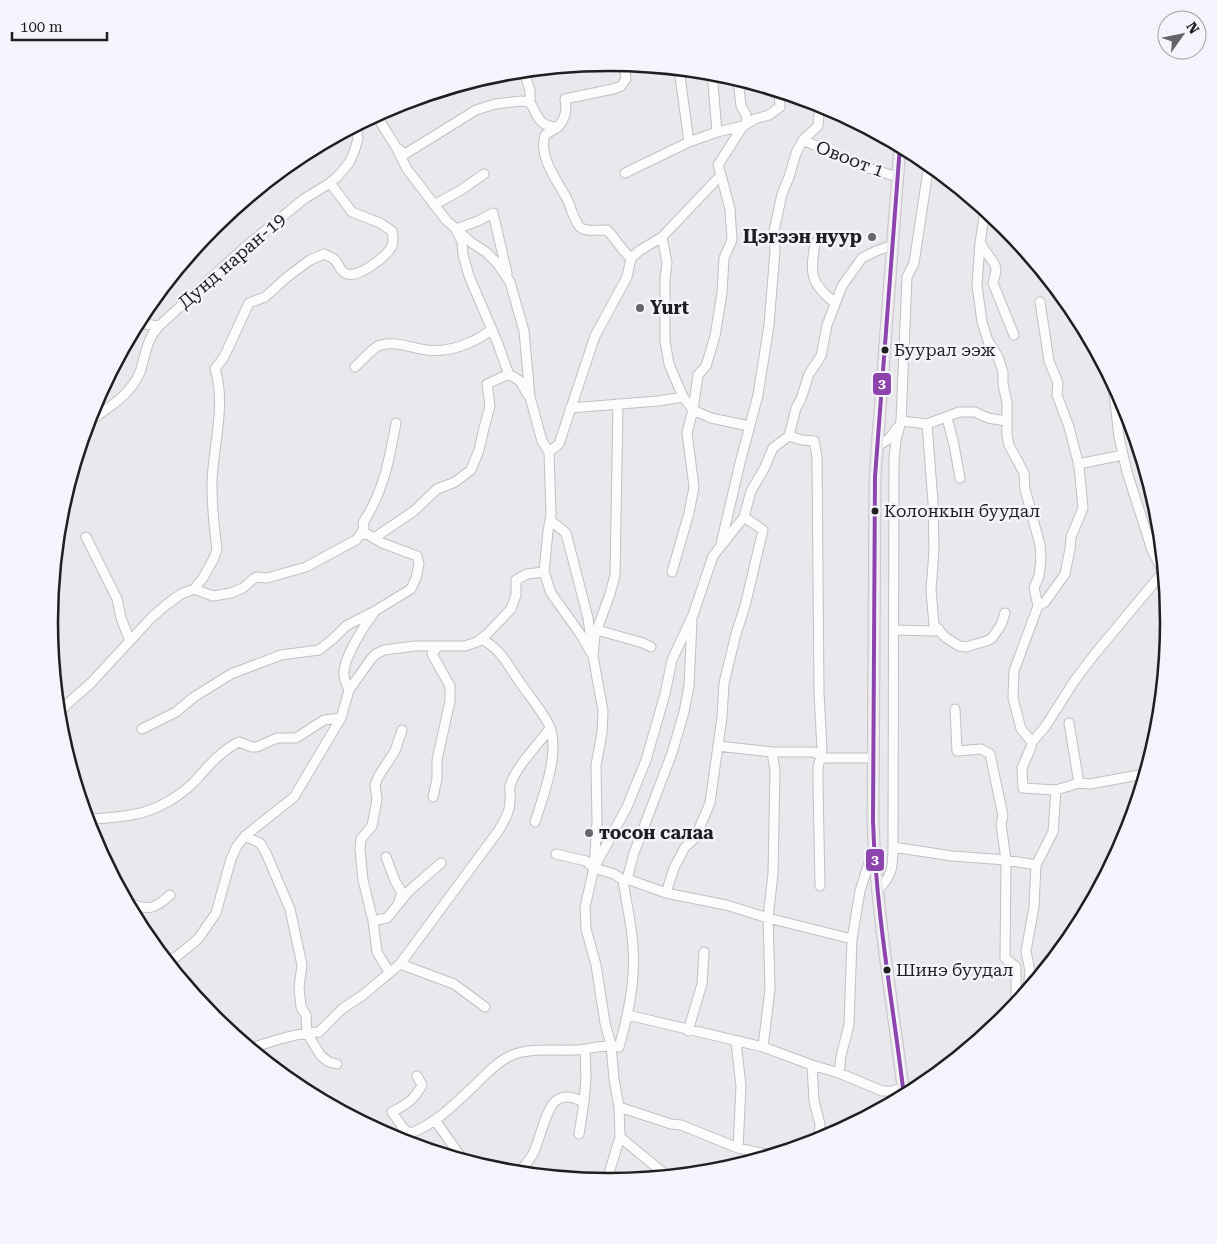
<svg xmlns="http://www.w3.org/2000/svg" width="1217" height="1244" font-family="'Roboto Serif',serif">
<style>
.lines{fill:none;stroke-linecap:round;stroke-linejoin:round}
.minor-casing{stroke:#c1c1c4;stroke-width:11}
.major-casing{stroke:#c6c6c8;stroke-width:13}
.minor{stroke:#fcfcfc;stroke-width:9}
.major{stroke:#eee7e9;stroke-width:11}
.bus-1-casing{stroke:#f4f4fc;stroke-width:8}
.bus-1{stroke:#8e44ad;stroke-width:4}
.poi-dot{fill:#656569;stroke:#f4f4fc;stroke-width:2}
.bus-dot{fill:#1f1f22;stroke:#f4f4fc;stroke-width:2}
.labels{text-anchor:middle;stroke-width:5;stroke-linejoin:round;paint-order:stroke}
.bus-label{font-size:17px;fill:#1f1f22;stroke:#f4f4fc;text-anchor:start}
.street-label{font-size:18px;fill:#1f1f22;stroke:#f4f4fc}
.poi-label{font-size:18px;font-weight:bold;fill:#1f1f22;stroke:#f4f4fc;text-anchor:start}
.rim{fill:none;stroke:#1f1f22;stroke-width:2.5}
.line-badge{stroke:#f4f4fc;stroke-width:2}
.badge-label{font-size:14px;text-anchor:middle;font-weight:bold;fill:#fff}
</style>
<rect width="100%" height="100%" fill="#e8e8ed"/>
<g class="lines">
<defs>
<path id="minor" d="M679 69 689 142
M524 71 530 91V102
M712 72 717 132
M738 79 741 106 746 115 747 124
M376 115 396 147 407 169 446 220 472 243 486 252 497 263 510 282 524 331 530 397 542 441 549 452 551 515 548 531 544 572 551 593 581 635 593 656 603 711 602 733 596 765 597 822 594 868 585 907 586 929 596 965 605 1023 611 1045 614 1079 619 1107 620 1137 609 1173 604 1181
M558 127 545 135C538 157 557 180 567 199 571 207 574 221 580 227 585 232 600 230 607 230 616 239 621 250 631 258
M803 140 865 167 898 177
M396 147 405 154 476 110 495 104 521 101 530 102C538 117 539 127 558 127 566 118 567 110 565 99L613 89 621 86 626 79 624 64
M625 173 689 142 717 132 743 126
M434 205 461 190 484 174
M985 210 980 243 995 265 996 271 993 283 1014 335
M662 237 667 263 665 278V341L669 364 683 397 693 410 711 418 749 426
M815 243C810 274 810 283 835 303
M980 243 977 285 982 322 988 341 998 357 1003 372V384L1007 403V436L1009 445 1024 473 1025 489 1040 545 1041 560 1039 576 1034 588 1038 606 1014 671 1013 698 1021 729 1032 742
M507 273 493 213 478 221 456 229 462 242 463 255 469 276 498 344 506 367 509 374 520 381 528 395
M137 323 159 326
M355 367C361 362 374 346 381 345 397 341 411 348 427 350 449 353 475 343 492 329
M1113 385 1119 437 1127 472 1152 550 1164 574
M93 404 97 416
M570 408 658 401 683 397
M947 418 954 445 960 478
M901 421 927 424 959 412H975L988 418 1006 421
M87 422C107 409 131 395 140 372 146 354 146 340 159 326L245 247 304 199 330 183 338 176 349 163 354 152 358 139 356 125
M927 424 933 502 934 550 931 590 934 625 945 637 959 646 967 647 972 645 987 641 992 638 1001 625 1005 613
M789 436 802 440 814 441 817 457 819 692 822 750 818 768V784L820 886
M876 447 889 439 897 428
M549 452 559 444 595 336 627 277 631 258 639 251 662 237 721 175 718 165 743 126 755 119 769 115 780 107 779 92
M1078 464 1123 455
M550 520 566 533 588 618 593 656 595 635 610 594 615 575 618 404
M360 535 364 528 363 523C384 490 389 461 396 423
M86 537 117 599 121 618 130 641
M374 538 414 511 437 489 455 482 471 470 479 450 484 428 490 406 487 384 509 374
M721 544 740 463 758 395 769 325 775 251 774 231 782 194 789 177 796 153 803 140 818 126 820 104
M672 572 689 513 694 487 687 433 693 410 698 375 706 366 715 336 722 293 724 258 732 240 730 209 721 175
M1038 606 1045 602 1065 574 1070 549 1071 537 1083 508 1079 466 1069 427 1057 395 1058 383 1049 361 1040 302
M597 630 643 643 651 647
M894 630 935 631 939 629
M481 639C500 648 507 664 519 681 529 696 541 709 549 725 561 752 543 796 535 822
M349 690C347 686 344 680 344 675 342 660 364 626 373 614
M955 709 957 751 981 749 990 754 1003 816 1001 824 1006 860 1005 958 1016 967V1004
M58 716 66 705 91 683 152 617 166 605 181 594 194 589 203 578 214 558 217 549C214 526 210 490 213 468 216 435 225 401 215 369L224 357 249 303 265 297 286 278 310 260 324 254C328 256 332 257 335 260 339 264 340 272 347 274 359 278 387 256 392 246 394 241 393 236 392 231L380 223 352 212 330 183
M1069 723 1079 783
M142 729 176 712 194 697 231 674 281 655 319 650 334 638 346 626 375 611 411 589 416 578 419 564 417 556 382 543 367 534 360 535 356 540 306 567 267 578 257 577 253 579 243 588 231 593 213 596 194 589
M718 746 772 752 775 771 773 874 768 918 770 989 763 1047
M772 752H814L825 758H874
M1144 774 1090 784 1079 783 1056 790 1023 788 1022 768 1031 747 1032 742 1045 727 1075 680 1094 655 1163 572
M433 797 437 779V760L450 701V686L432 654 438 646
M87 822 94 819C108 818 122 817 136 814 157 810 181 796 196 780 208 766 222 750 239 742L252 747H257L277 738H296L324 720 341 718
M245 836 260 843 266 853 290 909 302 965 299 987 301 1007 306 1015 307 1033 321 1056 329 1062 337 1064
M893 847 894 459 896 440 901 421 907 277 914 263 929 164
M556 854 586 861 594 868 614 874 623 880 627 879 666 893 726 905 768 918 852 939
M386 857 395 881 402 893 399 901
M595 866 627 807 646 760 665 694 672 660 693 615 713 556 744 517 751 491 764 469 773 448 789 436 796 408 801 399 809 374 821 356 827 325 842 286 862 258 876 251 893 245
M627 879 634 853 672 753 684 712 689 686 692 621
M878 890C892 876 893 867 893 847L952 856 1006 860 1036 865
M666 893 674 868 685 847 695 838 710 803 722 717 724 683 736 634 745 606 763 530 744 517
M126 902C147 910 153 911 170 895
M373 921 387 918 409 891 441 863
M167 962 176 957 198 939 216 913 231 859 237 846 245 836 294 797 341 718 349 690 371 659 376 654 384 650 399 648 415 646H465L477 642 487 634 511 609 516 595V580L527 574 544 572
M400 964 454 984 485 1007
M389 972 377 952 373 921 363 880 360 849 361 839 372 826 377 799 375 785 378 777 395 751 402 730
M1028 989 1030 971 1026 951 1034 907 1036 865 1053 832 1056 790
M628 1015 763 1047 812 1065 839 1073 882 1091H893L903 1087 918 1088
M688 1031 702 984 704 952
M736 1042 741 1086 738 1148
M252 1050 254 1047C276 1040 296 1033 319 1032L342 1009 363 995 400 964 499 830C504 821 510 812 510 801 511 796 509 790 510 786 515 767 539 744 550 728
M812 1065 814 1101 820 1124 818 1141
M839 1073 841 1056 849 1025 852 939 860 891 873 850
M619 1107 671 1124 681 1125 738 1148 771 1155
M435 1120 463 1160
M579 1134 584 1102
M411 1135 403 1128 392 1112C407 1104 414 1100 422 1085L417 1076
M620 1137 667 1176
M394 1139C429 1130 450 1109 475 1085 485 1075 497 1062 510 1056 531 1047 553 1051 574 1050 589 1050 605 1043 619 1047 628 1016 636 981 633 948 632 925 626 902 623 880
M519 1173C523 1167 529 1161 533 1154 539 1142 547 1105 557 1100 566 1094 575 1098 584 1102L586 1078 585 1050"/>
<path id="major" d="M900 146 875 477 873 821C876 913 893 1004 904 1096"/>
</defs>
<use href="#minor" class="minor-casing"/>
<use href="#major" class="major-casing"/>
<use href="#minor" class="minor"/>
<use href="#major" class="major"/>
<defs>
<path id="bus-1" d="M900 146 875 477 873 821C876 913 893 1004 904 1096"/>
</defs>
<use href="#bus-1" class="bus-1-casing"/>
<use href="#bus-1" class="bus-1"/>
</g>
<g class="poi-dot">
<circle cx="872" cy="237" r="5"/>
<circle cx="640" cy="308" r="5"/>
<circle cx="589" cy="833" r="5"/>
</g>
<g class="bus-dot">
<circle cx="885" cy="350" r="4.5"/>
<circle cx="875" cy="511" r="4.5"/>
<circle cx="887" cy="970" r="4.5"/>
</g>
<g class="labels">
<g class="bus-label">
<text x="894" y="356">Буурал ээж</text>
<text x="884" y="517">Колонкын буудал</text>
<text x="896" y="976">Шинэ буудал</text>
</g>
<g class="street-label">
<text transform="translate(850 159) rotate(21)" y="6">Овоот 1</text>
<text transform="translate(232 261) rotate(-41)" y="6">Дунд наран-19</text>
</g>
<g class="poi-label">
<text x="862" y="243" text-anchor="end">Цэгээн нуур</text>
<text x="650" y="314">Yurt</text>
<text x="599" y="839">тосон салаа</text>
</g>
</g>
<path d="M0 0H1217V1244H0ZM58 622a551 551 0 1 1 1102 0a551 551 0 1 1-1102 0Z" fill="#f4f4fc" fill-rule="evenodd"/>
<path class="rim" d="M58 622a551 551 0 1 1 1102 0a551 551 0 1 1-1102 0Z"/>
<g class="line-badge">
<rect x="872" y="372" width="20" height="24" rx="5" fill="#8e44ad"/>
<rect x="865" y="848" width="20" height="24" rx="5" fill="#8e44ad"/>
</g>
<g class="badge-label">
<text x="882" y="388">3</text>
<text x="875" y="864">3</text>
</g>
<g transform="translate(1182 35) rotate(57)"><circle r="24" fill="#f4f4fc" stroke="#9f9fa5"/>
<path d="M0-4L9 19L0 12L-9 19Z" fill="#656569"/>
<text y="-8" font-size="14" font-weight="bold" text-anchor="middle" fill="#1f1f22">N</text>
</g>
<path d="M12 32v8h95v-8" fill="none" stroke="#1f1f22" stroke-width="2.5"/>
<text x="20" y="32" font-size="15" fill="#1f1f22" stroke="#f4f4fc" stroke-width="4" paint-order="stroke">100 m</text>
</svg>
